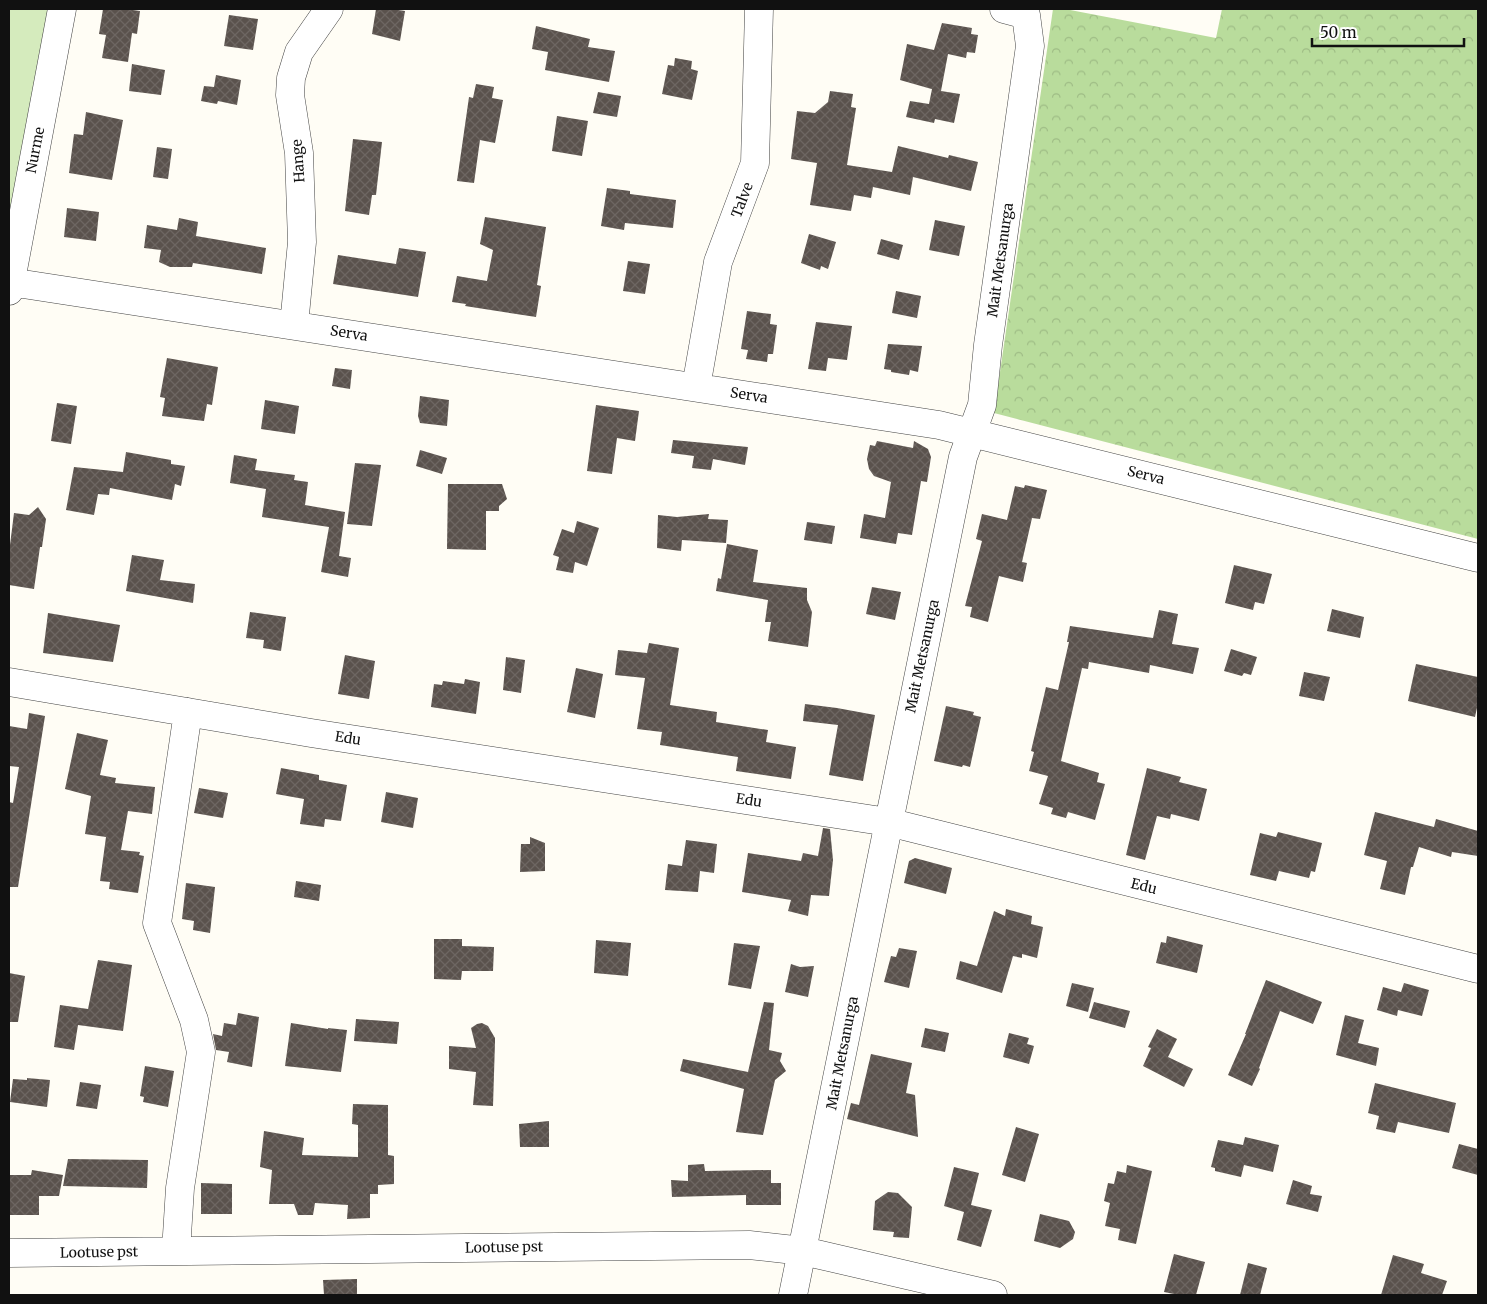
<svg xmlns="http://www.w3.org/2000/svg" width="1487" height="1304" font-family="Merriweather,serif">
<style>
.green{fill:#d5ebbd}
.forest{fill:url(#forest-crowns)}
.building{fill:url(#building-cross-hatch)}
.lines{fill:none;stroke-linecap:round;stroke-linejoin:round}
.minor-casing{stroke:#444;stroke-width:29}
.minor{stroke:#fff;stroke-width:28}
.labels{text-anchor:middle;stroke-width:5;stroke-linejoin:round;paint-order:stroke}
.street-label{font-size:14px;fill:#111;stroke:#fff}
</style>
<defs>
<pattern id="forest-crowns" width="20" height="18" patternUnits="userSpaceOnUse" patternTransform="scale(1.25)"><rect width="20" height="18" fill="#b9dc9c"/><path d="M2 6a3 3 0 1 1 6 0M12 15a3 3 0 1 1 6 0" fill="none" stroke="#9ebc85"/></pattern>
<pattern id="building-cross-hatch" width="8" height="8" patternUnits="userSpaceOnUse" patternTransform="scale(1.25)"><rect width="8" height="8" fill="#5a524d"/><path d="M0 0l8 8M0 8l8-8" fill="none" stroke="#6d6662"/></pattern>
</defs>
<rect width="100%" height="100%" fill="#fffdf5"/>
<path class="green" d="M9 9H62L9 291Z"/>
<path class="forest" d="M1053 9H1065L1216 38 1222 9H1478V539L994 413Z"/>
<path class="building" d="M103 9H125L140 11 137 34 132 33 128 62 102 58 106 35 99 34Z
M376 9H392L405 11 400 41 372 34Z
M229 15 258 19 253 50 224 46Z
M942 23 972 28 971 34 978 35 975 53 967 52 966 58 948 54 941 91 960 94 954 123 935 119 934 123 906 117 910 101 929 104 932 89 935 90 900 80 907 44 934 50Z
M536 26 590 39 588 47 615 51 609 82 545 70 548 52 532 49Z
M675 58 692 61 691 69 698 71 692 100 662 94 668 65 674 66Z
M132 64 165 70 161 95 129 91Z
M216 75 241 80 237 105 218 101 217 104 201 101 204 86 214 87Z
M476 84 494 87 492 98 503 100 495 143 480 140 474 183 457 181 469 97 473 98Z
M830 91 853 94 851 107 856 108 847 165 892 172 898 146 948 158 949 155 978 162 971 191 913 177 910 195 873 187 871 198 854 195 851 211 810 205 817 163 791 159 797 111 815 113 828 102Z
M598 92 621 96 617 117 593 113Z
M86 112 123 120 112 180 69 173 74 134 83 135Z
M557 116 588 121 582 156 552 151Z
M353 139 382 142 376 195H372L369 215 345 211Z
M157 147 172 149 168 179 153 177Z
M607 188 630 191V194L676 200 673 228 625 223 624 230 601 226Z
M67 208 99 212 96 241 64 237Z
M485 217 546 227 537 285 541 286 536 317 465 306 466 304 452 302 457 276 487 281 493 250 480 244Z
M179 218 198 222 196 236 266 248 262 274 193 263 192 267H170L159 262 161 250 144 248 147 225 177 230Z
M935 220 965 226 959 256 929 250Z
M809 234 836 242 828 269 821 266 820 270 801 263Z
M881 239 903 245 899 260 877 254Z
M399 248 426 252 418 297 333 284 338 255 396 264Z
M628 261 650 264 645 294 623 291Z
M896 291 921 296 917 318 892 313Z
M747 311 771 314 770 324 777 325 773 354H768L767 362 746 359 748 350 741 349Z
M816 322 852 326 847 360 828 358 826 371 808 369Z
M888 344 922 346 918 372 910 370 909 375 891 372V370L884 369Z
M167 358 218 367 212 405 207 404 204 421 162 416 165 398 160 397Z
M335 368 352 370 350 389 332 386Z
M420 396 449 400 447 426 420 423 418 416Z
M265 400 299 406 295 434 261 429Z
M57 403 77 406 71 444 51 441Z
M596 405 639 411 635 441 617 438 612 474 587 471Z
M673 440 748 447 745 465 713 459 711 470 692 468 694 456 671 453Z
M877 441 913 448 914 441 928 449 931 457 927 482 921 481 912 535 898 533 896 544 860 538 864 514 885 518 891 482 874 476 869 469 867 459 870 445 875 446Z
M420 450 447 458 442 474 416 466Z
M126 452 171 460V464L185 466 181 486 175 484 172 500 110 488 109 495 98 494 94 515 66 510 74 467 123 472Z
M234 455 257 459 255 470 295 475 294 480 308 482 305 505 345 512 339 556 351 558 348 577 321 572 329 527 262 517 266 489 230 483Z
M355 463 381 465 372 526 347 524Z
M448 484H502L507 499 499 506V511H486V550L447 549Z
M1025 485 1047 490 1040 519 1032 518 1022 562 1027 563 1023 582 999 576 988 622 970 617 972 607 965 606 982 541 976 539 982 514 1007 520 1015 486 1024 488Z
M38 507 46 519 42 547H40L34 589 9 585V553L14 513 29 515Z
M709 514 708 519 728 520 726 543 682 540 681 551 657 548 658 515 677 517Z
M577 521 599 528 587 566 575 562 573 573 556 570 559 557 553 555 562 529 574 533Z
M807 522 835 526 832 544 804 540Z
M727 544 758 550 753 582 807 588V600L812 612 808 647 768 641 771 622H765L768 600 716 591 718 578 721 579Z
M132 555 164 560 160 580 195 584 193 603 126 591Z
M1234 565 1272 574 1264 604 1255 602 1253 610 1225 603Z
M872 587 901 592 895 620 866 614Z
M1332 609 1364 617 1360 638 1327 631Z
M1159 610 1178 614 1172 644 1199 648 1193 674 1150 665 1149 673 1089 662 1088 669 1082 668 1061 761 1099 773 1097 782 1105 784 1095 820 1068 812 1066 818 1051 814 1053 808 1039 804 1048 776 1029 771 1034 752 1031 751 1046 687 1058 690 1069 642H1067L1070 626 1153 638Z
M250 612 286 617 281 651 263 648 264 640 246 638Z
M48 613 120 625 113 662 43 653Z
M649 643 679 648 670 705 717 712 716 722 768 730 766 742 796 747 791 779 736 771 738 757 660 745 662 732 637 729 645 678 615 675 618 650 647 653Z
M1231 649 1257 657 1251 675 1244 673 1242 676 1224 671Z
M345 655 375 661 369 699 338 694Z
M506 657 525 660 521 693 503 690Z
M1416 664 1478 677V703L1475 717 1408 701Z
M576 668 603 674 595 718 567 712Z
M1304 672 1330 677 1324 701 1299 696Z
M465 679 480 682 476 714 431 707 434 684 442 685 443 681 464 684Z
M805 704 837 708 875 715 863 781 829 775 838 725 803 721Z
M946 706 974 712 973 715 981 717 970 767 963 765 962 767 934 761Z
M29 713 45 716 18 887H9V802L13 803 19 767 9 766V726L27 729Z
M77 733 108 740 100 775 116 778 115 783 155 787 152 814 128 811 121 850 140 852 139 855 144 856 138 893 109 889 110 882 100 881 106 837 85 834 91 796 65 789Z
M281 768 319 775V780L347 785 341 821 325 819 324 827 300 824 304 799 276 794Z
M1147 768 1181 777 1179 782 1207 789 1199 821 1171 814 1170 819 1157 816 1145 860 1126 855Z
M199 788 228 793 223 818 194 813Z
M386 792 418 798 413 828 381 822Z
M1375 812 1434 827 1436 819 1478 831V856L1452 852 1451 857 1419 847 1413 867H1411L1405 895 1380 889 1387 861 1364 855Z
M823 828 830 829 833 860 829 896 811 895 808 916 788 911 791 900 742 892 748 853 801 861 803 853 818 856Z
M1278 832 1322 843 1315 872 1311 871 1309 878 1279 871 1276 881 1250 875 1260 833 1276 837Z
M530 837 545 843V871L520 872 521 844H530Z
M686 840 717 844 714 873 700 871 698 892 665 890 668 864 682 866Z
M915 858 952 868 946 894 904 883 909 861Z
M296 881 321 885 319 901 294 897Z
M186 883 215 887 210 933 193 930 194 921 182 919Z
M1006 909 1032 916 1031 924 1043 927 1037 958 1022 954V958L1013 956 1002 993 956 979 960 961 977 966 994 911 1005 916Z
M1167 936 1203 945 1197 973 1156 963 1161 942 1166 943Z
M434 939H462V946L494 947 493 971H462L461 980 434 979Z
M596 940 631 943 628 976 594 973Z
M734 943 760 946 751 989 728 985Z
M899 948 917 951 909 988 884 982 891 956 896 957Z
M98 960 132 965 123 1031 78 1025 74 1050 54 1047 60 1005 88 1009Z
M791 964 800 967 814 966 808 997 785 992Z
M9 973 25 976 18 1022H9Z
M1266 980 1322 1002 1313 1024 1280 1011 1259 1068 1260 1069 1252 1086 1228 1075 1246 1034H1245Z
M1072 983 1094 988 1088 1012 1066 1006Z
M1404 983 1429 990 1422 1016 1398 1010 1397 1016 1377 1010 1383 987 1401 992Z
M764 1002 774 1003 769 1050 782 1053 780 1061 786 1071 775 1080 763 1135 736 1132 744 1089 680 1071 683 1059 748 1072Z
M1094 1002 1130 1011 1125 1028 1089 1018Z
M238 1013 259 1017 252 1067 227 1062 229 1052 216 1050 213 1034 222 1036 224 1023 236 1025Z
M1345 1015 1364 1020 1358 1043 1379 1048 1376 1066 1336 1055Z
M356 1019 399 1022 397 1044 354 1041Z
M291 1023 328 1029V1028L347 1030 341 1072 285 1066Z
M482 1023 488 1026 495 1038V1042L493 1106 473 1105 476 1072 449 1069V1046L476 1048 471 1028 477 1024Z
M925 1028 949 1033 945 1052 921 1047Z
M1157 1029 1177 1039 1168 1057 1193 1069 1184 1087 1143 1066 1151 1048 1148 1047Z
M1009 1033 1029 1038 1027 1044 1034 1046 1029 1064 1003 1057Z
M871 1054 912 1063 906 1093 915 1095 918 1137 847 1119 851 1103 859 1105Z
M145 1066 174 1071 168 1107 143 1102 144 1097 140 1096Z
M27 1078 50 1080 47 1107 10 1102 13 1079 27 1080Z
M80 1082 101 1085 97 1109 76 1106Z
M1375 1083 1456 1103 1449 1133 1398 1122 1395 1133 1376 1129 1379 1116 1368 1113Z
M353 1104 388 1105V1155L394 1156V1184L378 1185V1194H370V1218L347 1219 348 1205 315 1203 313 1215H298L294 1204H269L272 1170 260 1167 264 1131 304 1138 302 1155 358 1157V1125L352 1124Z
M549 1121V1147H520L519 1124Z
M1016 1127 1039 1134 1025 1182 1002 1175Z
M1245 1137 1279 1145 1273 1172 1244 1165 1241 1177 1215 1171V1168L1211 1167 1218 1140 1243 1145Z
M1459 1144 1478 1149V1175L1452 1168Z
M68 1159 148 1160 147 1188 63 1186Z
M704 1164 705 1171 771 1170V1183H781V1205H746V1195L672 1197 671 1180 688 1181V1165Z
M1127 1165 1152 1171 1136 1244 1118 1240 1120 1229 1105 1226 1110 1203 1104 1201 1108 1183 1114 1184 1117 1171 1126 1173Z
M954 1167 979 1173 971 1205 992 1210 981 1247 957 1240 964 1212 944 1206Z
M32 1170 63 1175 59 1196H39V1215H9V1175H31Z
M1293 1180 1312 1186 1310 1194 1322 1196 1318 1212 1286 1204Z
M201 1183 232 1184V1214H201Z
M888 1192 898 1193 912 1207 909 1238 893 1237 894 1232 873 1230 875 1201Z
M1040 1214 1069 1221 1075 1232 1073 1239 1060 1248 1034 1241Z
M1174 1254 1205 1262 1196 1295H1179L1164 1292Z
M1393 1255 1424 1264 1421 1273 1447 1281 1442 1295H1381Z
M1248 1263 1267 1268 1260 1295H1240Z
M357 1279V1295H324L323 1280Z"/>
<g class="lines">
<defs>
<path id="minor" d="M10 282 939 425 1478 558
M9 291 62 9
M294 325 302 242 299 153 290 95 291 78 299 52 329 9
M696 387 718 262 755 163 759 9
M9 682 311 733 888 822 1478 969
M176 1251 180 1188 201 1052 194 1020 157 923 188 712
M9 1253 749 1245 803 1251 993 1295
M793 1295 963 457 982 405 988 345 1030 46 1026 15 1004 9"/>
</defs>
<use href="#minor" class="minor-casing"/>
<use href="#minor" class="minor"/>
</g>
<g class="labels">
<g class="street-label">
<text transform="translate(35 150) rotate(-79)" y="5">Nurme</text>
<text transform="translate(298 161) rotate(-94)" y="5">Hange</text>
<text transform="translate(742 200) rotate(-69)" y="5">Talve</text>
<text transform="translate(1000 260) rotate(-82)" y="5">Mait Metsanurga</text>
<text transform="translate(349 333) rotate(9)" y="5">Serva</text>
<text transform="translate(749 395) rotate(9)" y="5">Serva</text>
<text transform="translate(1146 475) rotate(14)" y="5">Serva</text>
<text transform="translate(922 656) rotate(-78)" y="5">Mait Metsanurga</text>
<text transform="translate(348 738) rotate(9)" y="5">Edu</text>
<text transform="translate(749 800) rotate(9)" y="5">Edu</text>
<text transform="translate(1144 886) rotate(14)" y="5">Edu</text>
<text transform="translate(842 1053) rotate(-79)" y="5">Mait Metsanurga</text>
<text transform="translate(504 1247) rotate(-1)" y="5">Lootuse pst</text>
<text transform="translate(99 1252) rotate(-1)" y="5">Lootuse pst</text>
</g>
</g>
<rect width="1487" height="1304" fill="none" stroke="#111111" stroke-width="20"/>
<path d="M1312 38v8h152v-8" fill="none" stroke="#111111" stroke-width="2.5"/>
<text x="1320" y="38" font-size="15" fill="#111111" stroke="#ffffff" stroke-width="4" paint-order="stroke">50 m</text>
</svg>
